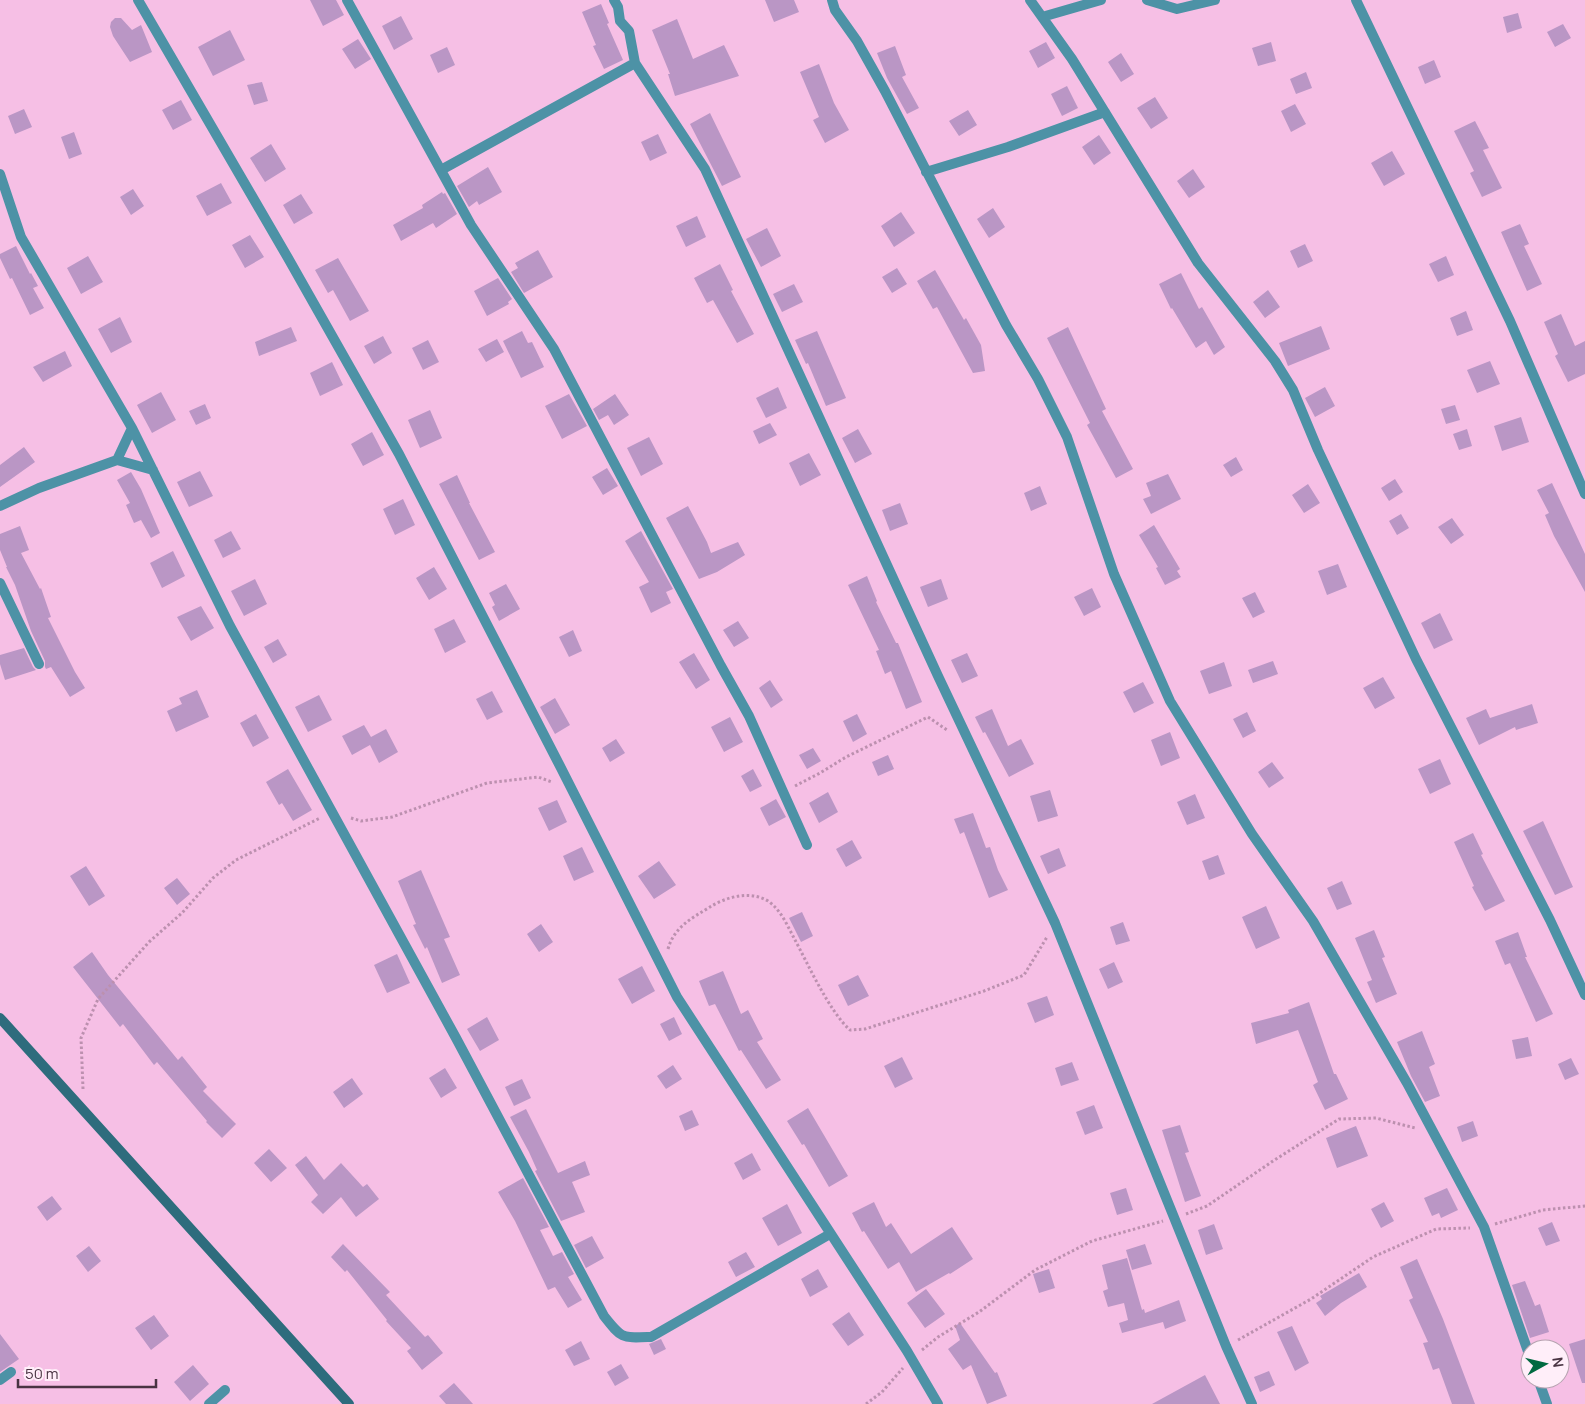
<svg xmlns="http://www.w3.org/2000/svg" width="1585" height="1404" font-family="Manrope,sans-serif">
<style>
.building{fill:#ba96c5}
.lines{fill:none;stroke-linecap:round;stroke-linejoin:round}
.path{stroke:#bc90af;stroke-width:3;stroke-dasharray:2.5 2.5;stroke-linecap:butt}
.street{stroke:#4d92a6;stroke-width:10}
.secondary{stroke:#2e6c7d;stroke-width:10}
</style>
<rect width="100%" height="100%" fill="#f6bfe5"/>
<path class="building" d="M310 0H336L344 15 323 26Z
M765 0H794L799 12 774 22Z
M601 4 609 23 607 24 623 60 604 69 593 46 596 45 582 12Z
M1518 13 1522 28 1507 33 1503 17Z
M401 16 413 39 394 50 382 26Z
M115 18H121L132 30 141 25 152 52 130 62 113 36 110 27 111 22Z
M677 19 693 59 724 45 739 76 675 96 668 74H670L652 30Z
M1563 24 1571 38 1555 47 1547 32Z
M230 30 245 60 213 76 198 47Z
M358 39 371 59 355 69 342 49Z
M1046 42 1055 58 1038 68 1029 51Z
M1271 42 1276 61 1258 66 1252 48Z
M895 46 906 75 902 77 919 108 907 114 887 78 877 53Z
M447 47 455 65 438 73 430 55Z
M1121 53 1134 74 1121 82 1108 62Z
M1434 60 1441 77 1425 84 1418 67Z
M819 64 834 103 849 130 825 143 813 120 819 117 800 72Z
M1306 72 1312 88 1296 94 1290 79Z
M262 82 268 101 254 105 247 85Z
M1067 86 1078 108 1062 116 1051 94Z
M1155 97 1168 118 1151 129 1137 108Z
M181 100 192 120 173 130 162 110Z
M1295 104 1306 124 1291 132 1281 111Z
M24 109 32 127 15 134 8 116Z
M968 110 977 125 959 136 949 121Z
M710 113 741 177 722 186 690 124Z
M1475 121 1489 148 1483 150 1502 188 1482 197 1470 173 1474 171 1454 131Z
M74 132 82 154 69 159 61 137Z
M658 134 667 153 650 161 641 142Z
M1099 135 1111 153 1094 165 1082 147Z
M271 144 286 169 265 182 250 158Z
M1392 151 1405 174 1384 186 1371 163Z
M488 167 502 192 479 205 477 201 469 207 457 186Z
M1193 169 1205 187 1189 198 1177 181Z
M221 183 232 203 207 216 196 196Z
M133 189 144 206 131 215 120 197Z
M442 192 443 194 445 193 457 214 436 228 433 223 401 241 393 225 423 208 422 205Z
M301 194 313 213 294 224 283 205Z
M993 208 1005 227 989 238 977 219Z
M901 212 915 233 894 247 881 226Z
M697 216 706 237 686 247 676 226Z
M1520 224 1529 244 1524 246 1542 284 1527 291 1501 232Z
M767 228 781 256 761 267 746 239Z
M250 235 264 257 245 268 232 245Z
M1305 244 1313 261 1298 268 1290 251Z
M16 246 30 274 31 273 38 286 33 288 44 308 30 315 12 278 10 279 0 258V254Z
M538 250 553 277 524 293 511 272 518 268 515 263Z
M88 256 103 282 81 294 67 268Z
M1446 256 1454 275 1438 282 1429 264Z
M338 258 369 311 350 321 333 290 328 293 315 270Z
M720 264 733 290 731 291 754 334 737 343 713 300 707 303 694 278Z
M897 268 907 284 892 293 882 277Z
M935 270 964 320 966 318 981 345 985 371 973 373 937 307 933 309 917 281Z
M1181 273 1199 309 1202 307 1225 347 1214 355 1206 341 1196 348 1172 308 1171 309 1159 284Z
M498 278 512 299 508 302 509 304 487 316 474 291Z
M794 284 803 302 782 312 773 294Z
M1268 290 1280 307 1265 318 1253 302Z
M1466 311 1473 330 1457 336 1450 318Z
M1561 314 1575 346 1585 341V374L1568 382 1555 356 1558 354 1544 322Z
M120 317 132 342 111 353 98 329Z
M1321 326 1330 349 1288 366 1279 343Z
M291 327 297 341 259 356 255 342Z
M1068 327 1106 409 1102 411 1133 469 1116 478 1087 425 1090 423 1047 338Z
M522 331 528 343 532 342 544 367 521 378 503 341Z
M817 331 846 398 826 406 808 363 806 364 795 340Z
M383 336 392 353 374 364 364 346Z
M497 339 504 352 486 362 478 349Z
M428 340 439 362 423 370 412 348Z
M65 351 72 366 43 382 33 367Z
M1490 361 1500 384 1477 393 1467 370Z
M332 362 343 385 320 396 310 373Z
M778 387 787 408 766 418 756 398Z
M1325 387 1335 406 1315 417 1305 398Z
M161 392 176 420 152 433 137 405Z
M569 394 587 426 562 439 545 406Z
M615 394 629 415 614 425 608 415 599 420 593 409Z
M205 404 211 418 196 425 189 411Z
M1455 405 1460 420 1446 424 1441 409Z
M430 410 442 438 420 448 408 420Z
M1521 417 1529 442 1502 451 1494 426Z
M770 423 777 435 759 444 753 431Z
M858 429 872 454 855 463 842 438Z
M1467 429 1472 446 1459 450 1453 434Z
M372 432 384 455 363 466 351 444Z
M649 437 663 464 641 476 627 448Z
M24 447 35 462 0 487V465Z
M809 453 821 475 800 486 789 463Z
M1236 457 1243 470 1231 477 1223 465Z
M607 468 618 486 603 495 592 477Z
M200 471 213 496 189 507 177 482Z
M131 472 141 489 160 533 151 538 141 520 134 523 126 505 130 503 117 480Z
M1168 474 1181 499 1151 514 1143 499 1151 496 1146 483Z
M457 475 470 503H469L495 552 479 560 439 484Z
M1395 479 1403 492 1389 501 1381 488Z
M1552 483 1585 554V592L1554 536 1545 515 1549 513 1537 490Z
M1308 484 1320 503 1304 513 1292 495Z
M1040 486 1047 504 1031 511 1024 493Z
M403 499 415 525 395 535 383 509Z
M900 503 908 524 890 531 882 510Z
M688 506 707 542 711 553 738 542 745 555 717 572 699 579 666 518Z
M1401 514 1409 528 1397 535 1389 521Z
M1452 518 1464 535 1451 544 1438 527Z
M1154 525 1180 569 1177 571 1181 577 1165 585 1156 568 1158 567 1139 535Z
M20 526 29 550 21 553 40 589 41 588 51 617 48 618 75 672 85 688 70 697 51 667 46 669 45 667V661L31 631 15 585 6 567H7L0 550V534Z
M231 531 241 549 223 558 214 540Z
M641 531 673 589 666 592 671 603 651 613 639 587 649 582 625 541Z
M173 551 185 576 162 588 150 563Z
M1338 564 1347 587 1327 595 1318 571Z
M434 567 447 589 429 600 416 578Z
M867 576 877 601 876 602 896 643H898L922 702 906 709 891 671 885 674 876 651 879 650 848 585Z
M255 579 267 604 244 616 231 591Z
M941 579 948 599 928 607 920 587Z
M506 584 520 609 499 621 492 607 495 605 489 593Z
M1092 588 1101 607 1084 616 1074 597Z
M1255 592 1265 612 1253 618 1242 598Z
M201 606 214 628 191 641 177 617Z
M1440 613 1453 640 1434 649 1421 623Z
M454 619 466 642 445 653 434 629Z
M738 621 749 638 734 647 723 630Z
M573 630 582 651 569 657 559 637Z
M278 639 287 655 273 663 264 647Z
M24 648 33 667 36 670 5 680 0 664V655Z
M694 653 710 680 696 689 679 662Z
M967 653 978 676 962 683 951 660Z
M1273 661 1278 674 1253 683 1248 670Z
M1224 662 1232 686 1209 694 1200 671Z
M1383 677 1395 698 1375 709 1363 688Z
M770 680 783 700 771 708 759 688Z
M1143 682 1154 703 1134 713 1123 692Z
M197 690 209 717 176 732 167 711 182 704 179 698Z
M492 691 503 712 487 720 476 699Z
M319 695 332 720 308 732 295 707Z
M555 698 570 725 555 734 540 707Z
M1532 704 1538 723 1516 730 1515 727 1479 745 1466 718 1486 709 1490 718Z
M992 709 1008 746 1021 739 1034 764 1009 777 985 732 983 733 975 717Z
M1247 712 1256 731 1243 738 1233 719Z
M256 714 269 738 253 747 240 723Z
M857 714 867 734 853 742 843 721Z
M730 717 743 742 724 752 711 727Z
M364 725 371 737 386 729 398 752 379 763 370 745 352 755 342 736Z
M1170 732 1180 758 1161 766 1151 740Z
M616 739 625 753 610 762 602 748Z
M813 748 821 761 807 769 799 755Z
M888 755 894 769 878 776 872 762Z
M1440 759 1451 784 1430 794 1418 769Z
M1272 762 1284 778 1269 788 1258 772Z
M288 769 312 810 293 821 282 803 279 805 266 782Z
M753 769 762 786 750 792 741 776Z
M1050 790 1058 816 1038 822 1030 796Z
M828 792 838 812 819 823 809 803Z
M1195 794 1205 818 1187 825 1177 802Z
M776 799 786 817 769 826 760 808Z
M557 800 567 822 549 831 538 808Z
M973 813 986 848 990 847 998 870 1008 890 989 898 964 832 960 834 954 819Z
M1543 821 1573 887 1555 895 1523 831Z
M1473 833 1483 854 1481 855 1505 901 1485 911 1472 887 1474 886 1454 842Z
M852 840 862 858 846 867 836 849Z
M582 847 594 872 574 881 563 856Z
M1059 848 1066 866 1048 874 1040 856Z
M1218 855 1225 874 1209 880 1202 861Z
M659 861 676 885 654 899 638 876Z
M86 866 105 896 89 906 70 876Z
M421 870 450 937 444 939 460 975 442 983 427 947 425 949 413 925 416 924 398 881Z
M177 878 190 894 177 905 164 888Z
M1342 881 1352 904 1337 910 1327 888Z
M1266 906 1280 938 1256 949 1242 917Z
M802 912 813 936 801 942 789 918Z
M1123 922 1130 941 1116 945 1110 927Z
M541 924 553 942 539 952 527 934Z
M1374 930 1385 957 1382 958 1397 994 1376 1003 1367 982 1372 980 1355 938Z
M1518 932 1527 957H1525L1553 1014 1536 1022 1510 963 1505 965 1495 941Z
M92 952 108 975 178 1060 182 1056 207 1087 203 1091 236 1124 222 1138 206 1122 207 1121 157 1062 154 1065 123 1024 120 1027 73 967Z
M397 954 410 983 387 993 374 965Z
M1114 962 1123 982 1108 989 1099 969Z
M642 966 655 991 632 1004 618 979Z
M723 971 741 1014 748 1010 763 1039 757 1042 781 1080 766 1089 741 1050 739 1051 715 1004 709 1006 699 981Z
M858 975 869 996 848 1006 838 985Z
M1047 996 1054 1015 1035 1023 1027 1003Z
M1309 1002 1334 1074H1336L1348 1099 1325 1110 1313 1085 1318 1082 1298 1030 1256 1044 1251 1023 1289 1013 1288 1010Z
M487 1017 499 1040 480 1051 467 1029Z
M674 1017 682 1034 669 1041 660 1024Z
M1422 1031 1435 1064 1429 1067 1440 1096 1425 1102 1411 1076 1397 1042Z
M1528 1037 1532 1056 1516 1059 1512 1040Z
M902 1057 913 1079 895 1088 884 1066Z
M1571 1058 1579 1074 1565 1080 1558 1064Z
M1072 1062 1079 1080 1061 1086 1055 1068Z
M673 1065 682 1079 666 1089 657 1076Z
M445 1068 457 1088 441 1098 429 1078Z
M352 1078 363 1094 344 1108 333 1092Z
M522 1079 531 1098 514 1106 505 1087Z
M1094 1105 1103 1128 1085 1135 1076 1112Z
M808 1108 848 1176 829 1187 804 1144 802 1145 787 1121Z
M526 1109 558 1173 585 1161 590 1175 572 1182 585 1212 561 1221 535 1171 537 1170 529 1152 510 1117Z
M692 1110 699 1125 685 1131 679 1116Z
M1473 1121 1478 1136 1462 1142 1457 1127Z
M1180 1125 1189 1152 1185 1153 1201 1196 1185 1202 1162 1130Z
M1356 1126 1368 1156 1337 1168 1326 1138Z
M269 1149 287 1168 271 1182 254 1163Z
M752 1153 761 1170 743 1180 734 1163Z
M306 1156 324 1180 341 1163 363 1187 367 1184 379 1199 356 1217 341 1197 323 1214 311 1202 318 1195 295 1165Z
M523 1178 549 1227 540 1230 553 1256 562 1252 574 1274 568 1277 582 1300 568 1308 555 1287 548 1290 515 1221 498 1192Z
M1126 1188 1133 1210 1117 1215 1110 1193Z
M1447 1188 1458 1210 1441 1218 1439 1213 1432 1216 1424 1198Z
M52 1196 62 1209 47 1221 37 1207Z
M874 1202 886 1227 891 1223 911 1254 952 1227 973 1259 950 1274 949 1273 916 1292 899 1262 888 1269 864 1231 862 1232 852 1213Z
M1384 1202 1394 1221 1381 1228 1371 1209Z
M787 1204 802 1233 778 1246 762 1218Z
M1552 1222 1560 1241 1546 1246 1538 1228Z
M1214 1224 1223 1249 1206 1255 1198 1230Z
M592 1236 604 1258 586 1268 574 1245Z
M343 1244 390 1292 386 1295 425 1337 428 1335 443 1353 422 1370 407 1351 411 1348 386 1321 387 1320 347 1270 345 1272 331 1257Z
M1145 1244 1152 1264 1132 1270 1126 1250Z
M89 1246 101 1261 88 1272 76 1256Z
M746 1252 755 1267 736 1277 728 1262Z
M1127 1258 1142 1310 1144 1309 1145 1313 1179 1300 1186 1321 1165 1329 1163 1322 1122 1333 1119 1323 1128 1320 1124 1303 1108 1307 1103 1291 1108 1289 1102 1265Z
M1417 1259 1443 1319 1475 1404H1452L1439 1368 1433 1370 1423 1343 1428 1342 1409 1300 1413 1298 1400 1267Z
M818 1269 828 1287 810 1297 801 1279Z
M1049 1269 1055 1288 1039 1293 1033 1274Z
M1359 1273 1367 1287 1341 1303 1325 1316 1316 1303 1322 1299 1320 1296Z
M1525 1281 1535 1306 1540 1304 1549 1332 1530 1338 1512 1285Z
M926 1289 945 1314 925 1328 907 1303Z
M849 1312 864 1335 848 1346 832 1324Z
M154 1315 169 1336 151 1350 135 1328Z
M960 1323 995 1373 997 1372 1007 1396 987 1404 971 1365 963 1370 948 1349 960 1340 955 1326Z
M1292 1326 1309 1363 1295 1371 1277 1332Z
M0 1334 19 1359 0 1372Z
M661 1339 666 1349 654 1355 649 1344Z
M1585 1339V1383H1582L1569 1344Z
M581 1341 590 1359 574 1366 565 1350Z
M621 1364 629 1378 615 1386 607 1372Z
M193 1365 209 1384 190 1401 174 1382Z
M1269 1371 1275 1385 1260 1392 1254 1377Z
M1205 1375 1220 1404H1152Z
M454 1383 473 1404H446L439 1396Z"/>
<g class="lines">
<path class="path" d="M795 786 820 773 846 757 928 717 947 730
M351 818 361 821 392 817 487 783 538 777 552 782
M668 949C674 927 692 918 710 907 726 897 750 890 768 901 781 910 787 925 794 938 808 964 829 1011 850 1030L865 1029 984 991 1024 975 1047 937
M83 1089 81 1038 98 999 149 942 182 913 213 878 236 860 320 818
M1186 1214 1207 1206 1273 1161 1339 1119 1376 1118 1415 1128
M1495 1224 1543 1210 1585 1206
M1238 1340 1311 1299 1373 1257 1436 1229 1470 1228
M922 1350 938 1337 979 1312 1035 1270 1092 1241 1163 1221
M866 1404 882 1392 903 1368"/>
<path class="street" d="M138 0 288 258 399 454 561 768 677 997 907 1351 938 1404
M347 0 471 225 554 349 721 666 749 716 807 845
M614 0 618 7 620 21 629 31 635 63 705 169 938 676 1055 923 1226 1346 1252 1404
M832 0 835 10 857 41 885 91 1006 325 1038 379 1067 437 1114 574 1170 701 1252 834 1313 921 1407 1083 1484 1227 1530 1357
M1030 0 1072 59 1198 263 1275 361 1293 390 1318 450 1416 659 1550 920 1585 995
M1147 0 1177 9 1215 0
M1356 0 1510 321 1585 494
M1042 17 1101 0
M441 170 635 63
M926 172 1008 147 1105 112
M0 174 21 237 132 428 230 626 456 1038 604 1316C622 1339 622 1338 651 1337L830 1234
M117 460 132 428
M0 506 39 488 117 460 153 470
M0 583 39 664
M1538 1379 1547 1404
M0 1380 11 1372
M209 1404 225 1390"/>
<path class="secondary" d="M0 1018 349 1404"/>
</g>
<g transform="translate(1545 1364) rotate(82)"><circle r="24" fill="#ffeef9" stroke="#b6a3b0"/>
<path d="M0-4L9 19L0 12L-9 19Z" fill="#006a41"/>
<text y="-8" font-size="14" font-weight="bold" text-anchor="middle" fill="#493342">N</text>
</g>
<path d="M18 1379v8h138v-8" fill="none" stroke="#493342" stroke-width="2.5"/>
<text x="25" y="1379" font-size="15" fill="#493342" stroke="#ffeef9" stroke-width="4" paint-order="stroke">50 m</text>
</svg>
